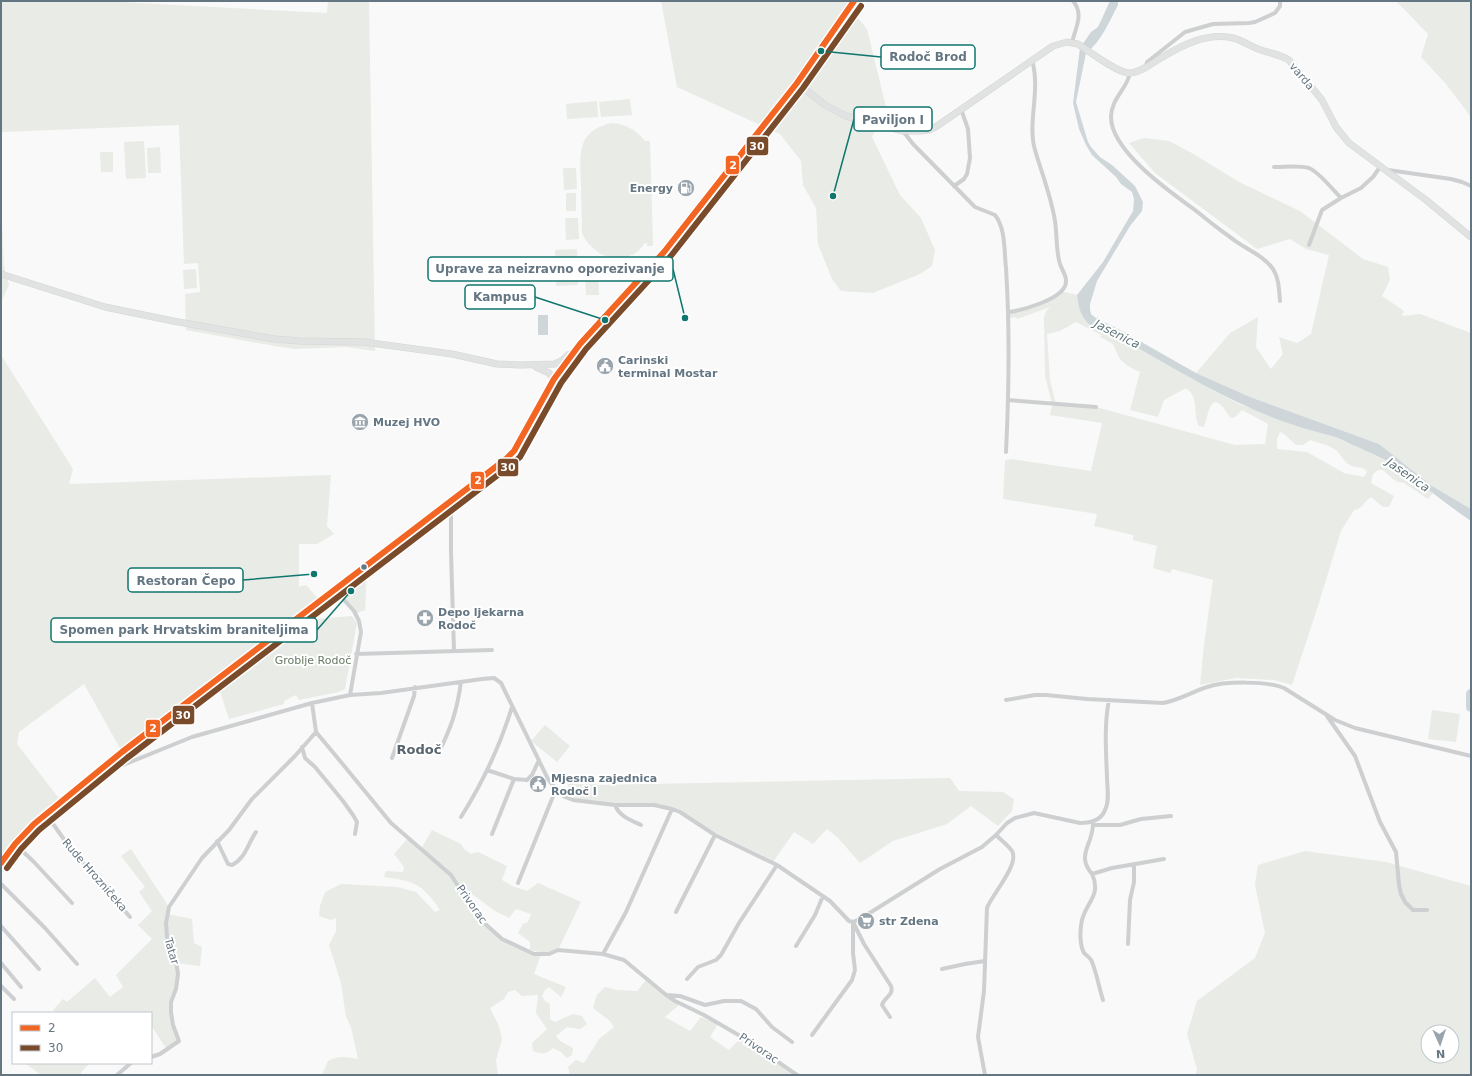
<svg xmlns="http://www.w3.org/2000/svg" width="1472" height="1076" font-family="'DejaVu Sans',sans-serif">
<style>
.green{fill:#e8ebe6;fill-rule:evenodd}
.water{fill:#ced6d9}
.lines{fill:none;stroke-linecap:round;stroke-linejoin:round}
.river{stroke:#ced6d9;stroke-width:10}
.secondary-casing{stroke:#d5d6d7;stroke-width:7}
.street{stroke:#cecfd0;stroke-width:4}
.secondary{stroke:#e1e2e2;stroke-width:6}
.bus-1-casing{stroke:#fff;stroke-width:9}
.bus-2-casing{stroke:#fff;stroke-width:9}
.bus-1{stroke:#f26522;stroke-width:6}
.bus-2{stroke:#7a4b2a;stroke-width:6}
.bus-dot{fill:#657683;stroke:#fff;stroke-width:1.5}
.labels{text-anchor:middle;stroke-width:4;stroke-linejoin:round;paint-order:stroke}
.street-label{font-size:11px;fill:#657683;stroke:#fff}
.poi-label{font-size:11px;font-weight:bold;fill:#657683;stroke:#fff;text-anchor:start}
.park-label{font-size:11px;fill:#687a64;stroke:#fff}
.water-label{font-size:12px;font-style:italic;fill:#60757c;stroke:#fff}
.quarter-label{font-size:13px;font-weight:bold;fill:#57646e;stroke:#fff}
.leader{fill:none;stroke:#0f766e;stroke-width:1.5}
.callout-dot{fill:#0f766e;stroke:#fff;stroke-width:1.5}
.callout{fill:#fff;stroke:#0f766e;stroke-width:1.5}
.callout-label{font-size:12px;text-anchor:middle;font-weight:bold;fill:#657683}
.line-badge{stroke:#fff;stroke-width:1.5}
.badge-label{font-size:11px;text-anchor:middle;font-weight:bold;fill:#fff}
</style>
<rect width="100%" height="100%" fill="#f9f9f9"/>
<path class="green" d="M1 1H100L327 13 328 1H369L375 351 346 347 295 349 280 347 186 330 185 294 200 292 198 263 184 264 179 125 1 132Z
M661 1H854V13L867 29 887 111 890 112 880 120 872 137 900 195 921 218 935 250 932 266 920 274 873 293 841 291 832 279 818 244 816 208 803 185 801 161 780 134 677 87Z
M1396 1H1471V117L1446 84 1421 57 1428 34Z
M630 99 632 115 601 117 599 102Z
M597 101 598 117 567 119 566 104Z
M611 123C626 124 635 129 645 141H650L653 246H647V243H645C628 269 593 259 582 233 582 217 581 200 581 184 580 154 576 132 611 123Z
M1144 138 1169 141 1190 152 1241 183 1300 211 1363 259 1388 267 1390 280 1382 296 1404 311 1402 316 1420 314 1471 333V509L1432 486 1379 444 1250 397 1196 373 1230 333 1258 317 1256 347 1271 369 1283 354 1279 337 1297 343 1311 334 1329 255 1306 249 1290 239 1257 249 1155 173 1129 143Z
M144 141 146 178 126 179 124 142Z
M160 147 161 173H148L147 148Z
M100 152H113V172H101Z
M563 168H576L577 189 564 190Z
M566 193H576V211H566Z
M1 204 4 266 9 285 1 302Z
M565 218H578L579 239 566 240Z
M577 249 578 285 556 286 555 250Z
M196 269 197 288 184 289 183 270Z
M585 273H598L599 295H586Z
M1061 291 1077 295 1078 304 1089 324 1097 329 1129 343 1214 391 1241 405 1349 442 1388 462 1433 493 1428 499 1404 483 1398 482 1393 479 1383 470H1378L1373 474 1371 483 1394 496 1389 507H1383L1371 497C1364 501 1363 509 1354 510L1341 531 1318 606 1292 685 1274 680 1236 678 1200 685 1204 645 1213 580 1172 569 1170 573 1153 568 1157 546 1133 540V535L1094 526 1097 514 1003 499 1005 460 1011 459 1091 471 1102 423 1050 415 1052 404 1045 376 1044 317 1046 311 1050 307 1017 319 1015 317 1009 319V312L1030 308ZM1076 322 1101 335 1100 337 1113 344C1115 347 1115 350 1117 353 1120 363 1131 368 1140 372L1130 410 1158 417 1164 400 1186 388C1200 398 1192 412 1199 426L1204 427 1208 413 1210 407 1214 402C1224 403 1225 412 1231 418L1235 417 1242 410 1268 424 1265 444 1235 445 1096 407 1056 404 1050 380 1047 334 1060 331ZM1280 432 1284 434 1296 445H1303L1310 440C1319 443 1330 445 1337 451 1341 455 1344 462 1350 465 1356 469 1360 465 1367 471L1364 477 1344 473 1307 452 1277 449V439Z
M1 355 73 469 69 484 331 475 327 526 334 534 317 544H299V587L306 585 320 601 122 752 84 684 19 732 17 744 61 801 46 814 1 861Z
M363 568 367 570 365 610 355 614 335 590Z
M352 616 357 623 345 689 339 692 299 700 296 695 284 701V704L229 719 218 685 303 620Z
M1432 710 1460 714 1456 742 1428 739Z
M545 725 570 746 557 762 531 741Z
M565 778 582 783 599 785 950 778 959 791 1003 792 1014 799 1012 811 998 826 971 806 947 824 893 841 860 863 838 838 827 829 813 844 794 832 773 862 770 859 714 832 676 809 659 804H616L574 799Z
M432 830 461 844 464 849 471 854 478 852 507 866 502 880 512 886 527 891 538 883 581 902 558 950 549 954 530 950V942L518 933 523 924 528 922 531 914 516 909 509 918 495 911 465 889 460 887C467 898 474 912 483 921 498 938 519 952 541 954L534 974 566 987 561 997 549 987 545 990 542 996 545 1001 550 1004V1019L555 1022 573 1014 582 1016 587 1024 580 1029 567 1027 556 1036 560 1041 573 1048 572 1055 567 1058 561 1052 553 1048C546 1055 542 1054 533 1051L532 1043 547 1029 536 1013 538 995 522 996 515 990 508 992 504 999 490 1008 499 1026 502 1039 496 1060 498 1075H322L328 1061C341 1055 345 1057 358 1059L351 1027 346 1017 341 983 329 945 336 931V918L331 920 319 916 320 906 325 892 341 884 397 887 416 892 435 912 440 910C423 884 414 881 384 877L386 871 403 872 404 867 394 854 408 838 421 849Z
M131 849 169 907 168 914 192 919 194 943 202 947 200 966 176 963 178 974 171 1012 179 1041 167 1050 151 1025V1013H56L53 1010 63 999 67 1002 95 978 110 997 123 987 116 975 152 939 138 925 152 911 139 892 145 887 121 856Z
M1305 851 1386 862 1471 886V1075H1196L1197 1069 1187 1034 1197 1001 1255 958 1265 933 1255 885 1258 865ZM1428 1032H1452V1056H1428Z
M646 980 679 1005 665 1017 690 1031 701 1017 718 1024 710 1037 729 1050 742 1037 797 1075H570L568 1067 576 1060 584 1063 599 1039 614 1027 610 1021 593 1008 597 995 605 987 617 990 637 991Z
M25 1063H90L82 1071 80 1075H41Z"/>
<path class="water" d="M1110 1H1118V5C1109 22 1101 42 1086 53L1076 102 1088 142 1091 147 1100 157 1112 165 1135 186 1143 202 1142 211 1130 226 1097 281 1090 304V309L1091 314 1097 319V317L1099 318 1098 319 1122 331 1196 373 1250 397 1379 444 1432 486 1471 509V521C1443 502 1415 478 1387 461 1375 455 1363 449 1351 444 1333 434 1313 432 1294 425 1235 406 1184 374 1131 344 1119 338 1097 333 1088 323 1080 315 1078 305 1077 295L1103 262 1133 211 1134 199 1132 192 1121 184 1116 177 1092 155 1086 145 1079 129 1073 103 1080 48 1091 32 1098 27Z
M538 315H548V335H538Z"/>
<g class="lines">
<path class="river" d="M1471 694V707"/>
<defs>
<path id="secondary" d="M797 83 825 105 846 116 903 131H920L929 130 937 126 1053 46 1067 42 1078 44C1090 52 1115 71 1128 73 1139 74 1152 63 1161 58 1182 45 1208 32 1233 38 1241 40 1249 45 1258 49 1268 53 1279 54 1289 60L1322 100 1336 127 1349 143 1426 200 1471 237
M1 274 105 307 173 321 274 339 300 341 364 342 452 354 497 364 520 365 555 364 563 360 568 355
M536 367 549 373 554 379
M545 399 550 394 558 390
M1 863 15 844 34 824 122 752 506 459 514 451 521 440 554 379 580 344 664 252 797 83 854 1"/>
</defs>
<use href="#secondary" class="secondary-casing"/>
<path class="street" d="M1072 42C1076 27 1084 14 1073 1
M1146 67 1147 62 1151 59 1185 32 1213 24 1249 23 1255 22 1275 13 1280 6V1
M1130 73C1127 89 1111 99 1111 117 1111 151 1170 192 1195 210 1207 220 1220 230 1234 240 1246 249 1264 256 1273 269 1279 278 1279 290 1280 301
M903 131 913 144 975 207 995 215C1006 229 1004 252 1006 268 1010 330 1009 391 1006 452
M1274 167C1285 167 1299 165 1309 168 1319 172 1333 190 1341 198
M1388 170 1451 179 1462 182 1471 186
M954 186 964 179 967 174 970 158 968 129 961 109
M1309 245 1322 210 1341 198 1361 188 1373 177 1380 167
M1009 312C1023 310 1059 300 1065 286 1069 276 1060 269 1059 260 1056 247 1057 234 1055 221 1051 196 1042 174 1035 150 1027 122 1041 91 1032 60
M1008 400 1096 407
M451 501V552L454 651
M335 590 354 611 359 621 361 632 350 695
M356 654 492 650
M1006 700 1035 695H1046L1087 699 1163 703C1179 700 1192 692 1207 687 1225 681 1267 681 1284 688L1335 720 1355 728 1471 756
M312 703 316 732 336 756 391 823 451 875 471 906 482 921 502 939 534 954H549L558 950 603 954 624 960 665 994 675 1001 704 1015 742 1037 797 1075
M1327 716 1355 756 1380 822 1396 852 1399 885 1401 894 1405 902 1413 910H1427
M302 747 305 758 315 767 343 801 353 815 357 822 355 834
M438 754C451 728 457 711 461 682
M392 758 414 696 415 687
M487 770 514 779 527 780 532 775 539 760
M96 776 192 737 312 703 350 695 381 693 482 679 494 678 501 683 548 779 558 792 565 797 573 800 615 805H654L672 809 680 812 715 835 777 865 830 901 849 921 853 922 860 919 940 869 982 847 996 835 1007 823 1015 818 1034 813 1080 823C1090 823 1101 821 1105 810 1110 801 1107 787 1107 777 1106 752 1104 724 1109 700
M615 805C619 816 630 820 641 825
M46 814 68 845 130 917
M461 817C483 782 500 746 512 707
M1093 822V825H1120L1141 819 1171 816
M1093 825C1092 846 1076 855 1092 874L1112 868 1164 859
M492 834 514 779
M217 841 228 864 232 865C246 858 248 843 256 832
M15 844 34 862 72 903
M1092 874C1103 897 1082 905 1081 926 1080 933 1080 946 1084 953 1087 956 1091 958 1092 962 1097 974 1099 988 1103 1000
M518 883 556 789
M1 884 45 928 77 964
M676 912 715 835
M854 924 864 944 891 986C894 996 884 997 882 1005L890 1017
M1 926 39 969
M1128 944 1130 900 1134 882V864
M796 946 815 915 823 896
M603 954 626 912 672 809
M1 963 21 987
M942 969 965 964 985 961
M687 979 698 967 716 960 721 955 739 923 777 865
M1 986 14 999
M667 995 680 996 705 1005 724 1001H741L756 1009 772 1027 792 1042
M812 1035 852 980 855 970 853 953V922
M151 1057 160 1054 179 1041 173 1025 171 1012V1002L176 989 178 974 176 961 167 937 166 923 169 907 202 858 229 830 252 799 295 756 316 732
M117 1075 131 1063
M985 1075 978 1037 984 991 987 908C991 896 1020 864 1012 851 1008 845 1001 840 996 835"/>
<use href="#secondary" class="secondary"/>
<defs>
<path id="bus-1" d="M1 863 15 844 34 824 122 752 506 459 514 451 554 379 580 344 664 252 797 83 854 1"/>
<path id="bus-2" d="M7 868 21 849 39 830 127 758 511 465 520 457 561 383 586 349 670 257 803 88 861 6"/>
</defs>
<use href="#bus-1" class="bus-1-casing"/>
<use href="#bus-2" class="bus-2-casing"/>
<use href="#bus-1" class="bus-1"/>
<use href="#bus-2" class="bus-2"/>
</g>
<defs>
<symbol id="fuel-disc" viewBox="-11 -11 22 22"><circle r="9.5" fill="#99a4ac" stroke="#fff"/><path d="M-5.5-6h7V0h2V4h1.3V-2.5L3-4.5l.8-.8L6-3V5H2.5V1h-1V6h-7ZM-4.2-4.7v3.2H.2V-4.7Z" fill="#fff"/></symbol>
<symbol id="civic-disc" viewBox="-11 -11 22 22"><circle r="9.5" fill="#99a4ac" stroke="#fff"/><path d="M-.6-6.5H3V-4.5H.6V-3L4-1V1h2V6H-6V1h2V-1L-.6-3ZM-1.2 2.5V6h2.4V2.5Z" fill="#fff"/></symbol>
<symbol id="museum-disc" viewBox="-11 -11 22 22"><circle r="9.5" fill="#99a4ac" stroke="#fff"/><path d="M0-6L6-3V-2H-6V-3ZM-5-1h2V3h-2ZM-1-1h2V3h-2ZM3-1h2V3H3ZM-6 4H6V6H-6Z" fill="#fff"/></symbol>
<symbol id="pharmacy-disc" viewBox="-11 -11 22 22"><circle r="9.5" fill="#99a4ac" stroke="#fff"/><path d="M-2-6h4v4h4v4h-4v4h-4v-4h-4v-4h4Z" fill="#fff"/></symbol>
<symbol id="supermarket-disc" viewBox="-11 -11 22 22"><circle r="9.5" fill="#99a4ac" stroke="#fff"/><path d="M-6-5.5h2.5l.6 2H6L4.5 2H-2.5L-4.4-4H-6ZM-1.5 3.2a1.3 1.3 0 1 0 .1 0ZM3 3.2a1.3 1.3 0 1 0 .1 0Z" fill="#fff"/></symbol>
</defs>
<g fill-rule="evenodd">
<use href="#fuel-disc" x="676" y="178" width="20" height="20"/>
<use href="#civic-disc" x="595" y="356" width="20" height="20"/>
<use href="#museum-disc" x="350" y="412" width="20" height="20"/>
<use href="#pharmacy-disc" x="415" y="608" width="20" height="20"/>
<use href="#civic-disc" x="528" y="774" width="20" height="20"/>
<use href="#supermarket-disc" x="856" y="911" width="20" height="20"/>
</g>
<circle class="bus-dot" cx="364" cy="567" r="3.5"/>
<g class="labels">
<g class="street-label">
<text transform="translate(1302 76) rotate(50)" y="4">varda</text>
<text transform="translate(95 875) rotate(49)" y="4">Rude Hrozničeka</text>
<text transform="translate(472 904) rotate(55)" y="4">Privorac</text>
<text transform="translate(172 951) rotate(74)" y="4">Tatar</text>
<text transform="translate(759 1048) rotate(34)" y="4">Privorac</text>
</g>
<g class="poi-label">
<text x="673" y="192" text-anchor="end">Energy</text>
<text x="618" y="364">Carinski<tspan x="618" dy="13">terminal Mostar</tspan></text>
<text x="373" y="426">Muzej HVO</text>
<text x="438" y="616">Depo ljekarna<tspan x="438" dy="13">Rodoč</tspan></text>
<text x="551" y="782">Mjesna zajednica<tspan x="551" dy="13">Rodoč I</tspan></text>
<text x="879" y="925">str Zdena</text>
</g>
<g class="park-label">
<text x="313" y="664">Groblje Rodoč</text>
</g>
<g class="water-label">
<text transform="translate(1117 334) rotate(27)" y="4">Jasenica</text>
<text transform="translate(1408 475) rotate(35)" y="4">Jasenica</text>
</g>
<g class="quarter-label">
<text x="419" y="754">Rodoč</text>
</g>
</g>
<path class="leader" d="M821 51L881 57M833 196L854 119M685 318L673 269M605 320L535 297M314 574L243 580M351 591L317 630"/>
<g class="callout-dot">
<circle cx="821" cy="51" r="4"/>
<circle cx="833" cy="196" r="4"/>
<circle cx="685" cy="318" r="4"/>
<circle cx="605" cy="320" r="4"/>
<circle cx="314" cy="574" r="4"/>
<circle cx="351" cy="591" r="4"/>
</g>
<g class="callout">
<rect x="881" y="45" width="94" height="24" rx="4"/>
<rect x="854" y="107" width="78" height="24" rx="4"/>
<rect x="428" y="257" width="245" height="24" rx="4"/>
<rect x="465" y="285" width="70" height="24" rx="4"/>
<rect x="128" y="568" width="115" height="24" rx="4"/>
<rect x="51" y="618" width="266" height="24" rx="4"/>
</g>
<g class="callout-label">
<text x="928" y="61">Rodoč Brod</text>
<text x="893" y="124">Paviljon I</text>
<text x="550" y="273">Uprave za neizravno oporezivanje</text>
<text x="500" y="301">Kampus</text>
<text x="186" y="585">Restoran Čepo</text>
<text x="184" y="634">Spomen park Hrvatskim braniteljima</text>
</g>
<g class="line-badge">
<rect x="746" y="136" width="23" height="20" rx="4" fill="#7a4b2a"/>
<rect x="725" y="155" width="15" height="20" rx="4" fill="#f26522"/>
<rect x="497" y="458" width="22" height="19" rx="4" fill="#7a4b2a"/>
<rect x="470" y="471" width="15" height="19" rx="4" fill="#f26522"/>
<rect x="172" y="705" width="23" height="20" rx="4" fill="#7a4b2a"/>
<rect x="145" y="719" width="16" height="19" rx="4" fill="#f26522"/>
</g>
<g class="badge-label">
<text x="757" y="150">30</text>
<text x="733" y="169">2</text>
<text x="508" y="471">30</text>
<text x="478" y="484">2</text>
<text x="183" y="719">30</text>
<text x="153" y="732">2</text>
</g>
<rect width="1472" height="1076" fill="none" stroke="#657683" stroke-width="4"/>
<rect x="12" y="1012" width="140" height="52" fill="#ffffff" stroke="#c1c8cd"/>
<rect x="20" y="1025" width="20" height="6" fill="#f26522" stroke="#c1c8cd"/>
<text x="48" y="1032" font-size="12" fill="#657683">2</text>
<rect x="20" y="1045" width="20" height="6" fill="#7a4b2a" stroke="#c1c8cd"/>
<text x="48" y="1052" font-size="12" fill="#657683">30</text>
<g transform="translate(1440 1044) rotate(177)"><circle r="19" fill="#ffffff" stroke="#c1c8cd"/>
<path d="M0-3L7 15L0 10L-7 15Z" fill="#99a4ac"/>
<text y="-6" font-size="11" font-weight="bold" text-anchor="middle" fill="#657683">N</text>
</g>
</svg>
